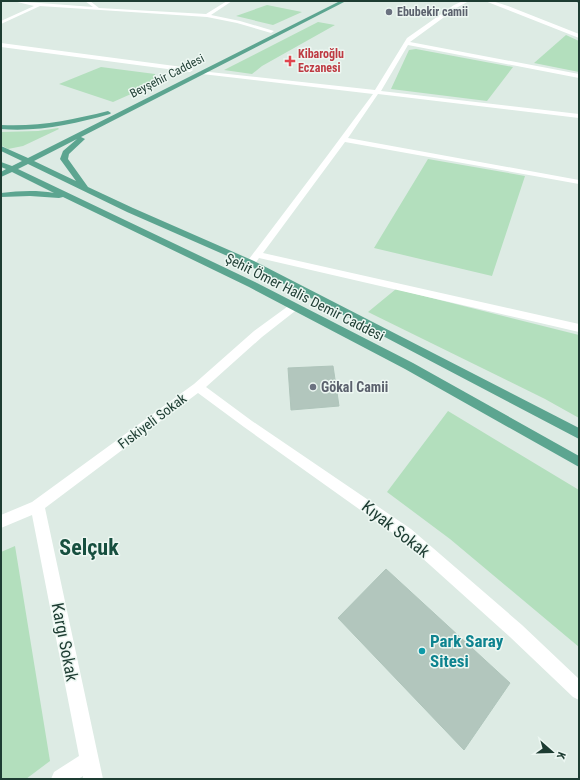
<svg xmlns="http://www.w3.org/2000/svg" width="580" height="780" font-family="'Roboto Condensed',sans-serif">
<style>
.green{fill:#b3dfbd}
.building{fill:#b2c6bd;stroke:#afc5bb}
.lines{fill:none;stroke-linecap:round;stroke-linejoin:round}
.minor{fill:#fff;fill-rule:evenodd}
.major{fill:#5ca590;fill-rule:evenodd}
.highway{fill:#266b5a;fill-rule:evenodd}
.worship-dot{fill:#6b7280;stroke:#edf7f2;stroke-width:1.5}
.health-dot{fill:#e0444e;stroke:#edf7f2;stroke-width:1.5}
.culture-dot{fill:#0f9aa8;stroke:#edf7f2;stroke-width:1.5}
.labels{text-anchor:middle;stroke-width:3;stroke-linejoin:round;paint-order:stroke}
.far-worship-label{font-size:12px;font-weight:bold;fill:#5b616d;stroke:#edf7f2;text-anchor:start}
.far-health-label{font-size:12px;font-weight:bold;fill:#be3a42;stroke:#edf7f2;text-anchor:start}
.far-street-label{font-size:12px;fill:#1d3c32;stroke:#edf7f2}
.street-label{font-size:14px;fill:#1d3c32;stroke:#edf7f2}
.worship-label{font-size:14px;font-weight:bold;fill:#5b616d;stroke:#edf7f2;text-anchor:start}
.near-street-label{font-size:17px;fill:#1d3c32;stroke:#edf7f2}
.near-culture-label{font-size:17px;font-weight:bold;fill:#0d838f;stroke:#edf7f2;text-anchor:start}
.near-district-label{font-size:22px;font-weight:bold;fill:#174f3f;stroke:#edf7f2}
</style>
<rect width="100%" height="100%" fill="#ddebe4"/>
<path class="green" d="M267 5 302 12 273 25 236 16Z
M318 22 335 25 262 66 252 74 224 70Z
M566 35 579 41V72L534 63Z
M416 49 513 67 487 101 391 89 409 50Z
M101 67 155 74 158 82 113 102 59 84Z
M58 128 59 129 23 146 8 149 1 145V132L38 131Z
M428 159 525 176 492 276 374 248Z
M396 289 579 335V418L545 399 368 312Z
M448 411 579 490V647L450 539 387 492Z
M15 546 50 761 26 779H1V552Z"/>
<path class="building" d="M333 366 339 406 291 410 288 368Z
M386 569 510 683 464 750 338 618Z"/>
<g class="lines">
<path class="minor" d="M13 1 93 7 85 1H90L99 8 206 14 227 1H232L211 15 240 21 274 31 271 33 237 23 207 17 40 6 1 24V21L34 6Z
M463 1H469L458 7 410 42 579 74V78L408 45 381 91 579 114V118L378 94 348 138 579 180V184L345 142 263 253 579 324V332L259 258 254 265 251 266 246 263 327 156 373 94 202 74 200 73V71L375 90 407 38 454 5Z
M485 1H492L508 6 579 34V38Z
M1 43 190 68 193 70 190 72 1 47Z
M295 303 300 306 299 308 262 337 206 387 252 421 411 529 522 625 579 679V700L573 697 510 637 401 539 244 427 198 393 45 508 103 779H83V776L78 779H51L54 772 79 756 32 515 1 528V515L32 502 194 384 254 331 291 304Z"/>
<path class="major" d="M340 1H346L81 137 85 139 69 154 68 159 88 187 133 208 254 261 579 428V439L248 265 127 212 28 164 18 169 257 283 413 363 579 456V467L405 369 249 287 63 197 59 198 30 196 1 197V193C19 191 36 190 54 193L12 172 1 177V172L6 169 1 167V162L12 166 22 161 1 151V146L28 158ZM77 139 63 151 60 159 76 181 34 161Z
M108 111 111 113 110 114C74 124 39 132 1 129V125C38 127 72 120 108 111Z"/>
<path class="highway" d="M575 1H579V3Z"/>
</g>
<g class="worship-dot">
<circle cx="389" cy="12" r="4"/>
<circle cx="313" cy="387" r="4"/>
</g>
<path class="health-dot" d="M288 55h4v4h4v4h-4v4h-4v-4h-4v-4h4z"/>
<circle class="culture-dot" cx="422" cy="651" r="4"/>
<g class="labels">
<g class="far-worship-label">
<text x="397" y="16">Ebubekir camii</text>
</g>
<g class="far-health-label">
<text x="298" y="58">Kibaroğlu<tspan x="298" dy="14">Eczanesi</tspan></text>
</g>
<g class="far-street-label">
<text transform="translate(167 76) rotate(-27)" y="4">Beyşehir Caddesi</text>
</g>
<g class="street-label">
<text transform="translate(305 297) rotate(27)" y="5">Şehit Ömer Halis Demir Caddesi</text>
<text transform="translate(152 421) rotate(-37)" y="5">Fıskiyeli Sokak</text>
</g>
<g class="worship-label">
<text x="321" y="392">Gökal Camii</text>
</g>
<g class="near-street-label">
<text transform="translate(396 529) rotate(38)" y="6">Kıyak Sokak</text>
<text transform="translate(65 642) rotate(79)" y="6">Kargı Sokak</text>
</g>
<g class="near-culture-label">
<text x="430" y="647">Park Saray<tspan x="430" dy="20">Sitesi</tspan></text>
</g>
<g class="near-district-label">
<text x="89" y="555">Selçuk</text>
</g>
</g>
<rect width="580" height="780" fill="none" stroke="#1d3c32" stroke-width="4"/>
<g transform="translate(552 752) rotate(110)" stroke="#edf7f2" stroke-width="3" paint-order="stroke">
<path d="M0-3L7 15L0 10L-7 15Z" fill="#1d3c32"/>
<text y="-6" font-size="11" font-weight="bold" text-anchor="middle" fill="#1d3c32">K</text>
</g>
</svg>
